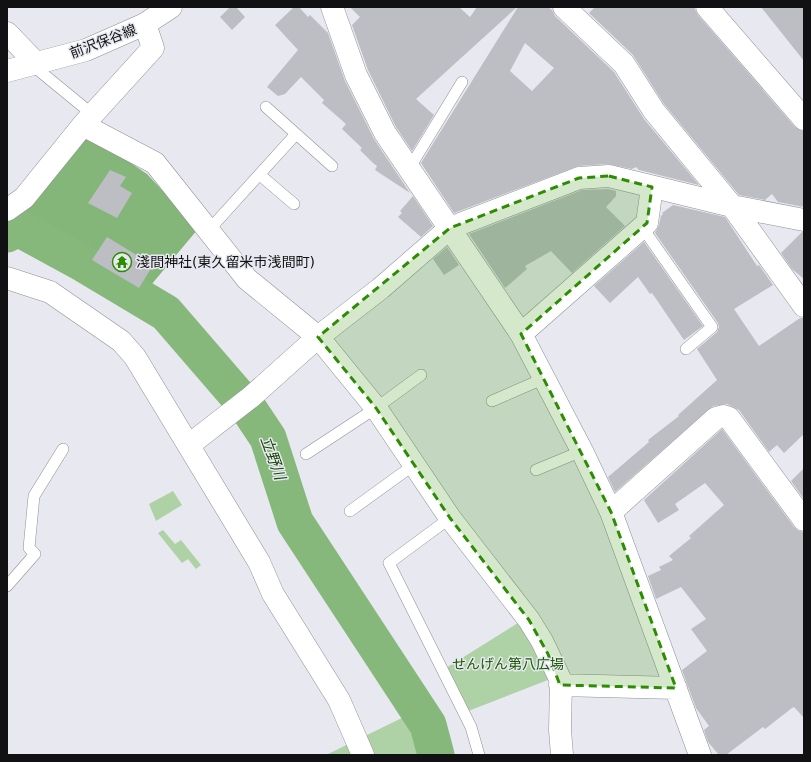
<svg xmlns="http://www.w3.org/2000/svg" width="811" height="762" font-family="'DejaVu Sans','Noto Sans JP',sans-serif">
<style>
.green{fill:#aed1a5}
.forest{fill:#85b679}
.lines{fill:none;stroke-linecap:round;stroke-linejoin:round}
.river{stroke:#87b87b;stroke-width:37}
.building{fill:#bcbec4;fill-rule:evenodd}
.service-casing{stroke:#8e8f95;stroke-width:12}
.minor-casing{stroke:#8e8f95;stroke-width:23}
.secondary-casing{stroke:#8e8f95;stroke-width:23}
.service{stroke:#fff;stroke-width:11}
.minor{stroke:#fff;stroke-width:22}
.secondary{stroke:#fff;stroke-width:22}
.marked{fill:#2d8d00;fill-opacity:0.2;stroke:#2d8d00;stroke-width:3;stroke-dasharray:8 5;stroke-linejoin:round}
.labels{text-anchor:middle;stroke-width:3;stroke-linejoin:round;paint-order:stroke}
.street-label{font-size:14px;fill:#111113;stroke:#e8e9f0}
.poi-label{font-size:14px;fill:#111113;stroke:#e8e9f0;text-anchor:start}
.park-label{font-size:14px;fill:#195900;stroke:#e8e9f0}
.water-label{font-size:15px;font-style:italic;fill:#164606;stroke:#e8e9f0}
</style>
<rect width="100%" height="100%" fill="#e8e9f0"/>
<path class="green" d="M173 491 182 505 156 521 149 504Z
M163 530 175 544 181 540 201 565 196 569 188 559 182 563 158 533Z
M518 623 527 635 553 678 466 712 446 668Z
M408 715 424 755H326Z"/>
<path class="forest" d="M94 138 147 174 198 229 146 291 10 217 81 140Z"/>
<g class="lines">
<path class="river" d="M7 234 18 228 84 264 166 313 248 408 268 438 295 522 428 725 436 755"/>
</g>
<path class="building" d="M230 7H236L245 17 232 30 220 17Z
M294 7H299L308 17 310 15 328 33 345 81 374 139 410 193 375 170 377 166 373 163 360 150 362 148 342 129 346 124 322 103 324 100 301 77 285 94 278 96 267 87 298 50 275 25Z
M350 7H459L470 17 477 7H517L416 99 434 115 412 151 396 127 368 70 352 25 360 17Z
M518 7H548L552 10 555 16 614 72 644 119 699 185 639 170 636 167 632 169 608 164 578 166 454 213 421 163ZM525 43 554 68 532 91 510 71Z
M595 7H694L698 15 795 127 804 131V207L778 202 772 194 765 200 739 195 664 104 633 55 589 13Z
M761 7H804V61Z
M110 170 126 177 120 186 132 193 117 218 88 203Z
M608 189 616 191V196L606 207 625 226 572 273 551 251 525 266 527 269 505 288 469 234 582 190Z
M413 196 433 226 421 237 398 217 402 213 400 211Z
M673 205 725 217 757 266 759 265 773 285 734 309 759 346 800 318H804V434L784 453 777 445 769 452 739 410 727 404 713 406 615 492 608 477 649 442 648 440 679 416 678 415 717 380 697 349 717 332 719 327 718 323 655 233 659 225 661 216 663 214 662 213Z
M802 232H804V279L792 269 781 253Z
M107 237 153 265 139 288 92 260Z
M644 242 703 326 684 340 652 293 650 294 638 277 610 303 594 286Z
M447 247 459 265 444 275 433 259Z
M722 429 794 527 799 531 804 532V718L794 707 792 708 765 729 763 727 726 755H719L708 742 704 730 709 726 696 708 682 670 707 651 691 629 706 619 681 587 656 599 648 576 661 570 659 567 673 560 669 556 691 538 689 536 724 505 705 483 675 504 679 510 658 523 644 500Z
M804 468V499L791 481Z"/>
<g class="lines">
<defs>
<path id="service" d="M31 64 92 114
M266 107 332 166
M409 169 462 82
M260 175 294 204
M642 227 712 327 686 349
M209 230 296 134
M492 401 545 378
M306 454 376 408 421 375
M536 470 582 451
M350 511 415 464
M450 518 389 563 471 727 479 755
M7 586 35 554 29 548 34 496 63 449"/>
<path id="minor" d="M332 7 356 75 385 133 521 334 582 451 611 512 700 755
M564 7 624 64 654 111 732 206 804 306
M707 7 804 119
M7 33 36 63
M83 125 155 163 247 279 318 337 376 408 450 518 529 620 542 641 561 681 560 730 562 755
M7 210 24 198 83 125 153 48 145 24
M7 278 50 292 121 341 135 357 259 562 273 594 339 700 363 755
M521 334 647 223 652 187
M189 445 251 397 318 337 381 288 450 228 579 178 609 176 732 206 804 220
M611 512 716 418 723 416 729 418 804 520
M560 685 676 688"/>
<path id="secondary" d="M7 71 86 50 145 24 171 7"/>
</defs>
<use href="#service" class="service-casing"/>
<use href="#minor" class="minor-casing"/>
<use href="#secondary" class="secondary-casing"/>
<use href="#service" class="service"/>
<use href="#minor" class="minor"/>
<use href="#secondary" class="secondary"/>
</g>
<path class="marked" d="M609 176 652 187 647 223 521 334 611 512 676 688 560 685 548 654 529 620 450 518 376 408 318 337 450 228 579 178Z"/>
<defs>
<symbol id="temple-ring" viewBox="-11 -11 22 22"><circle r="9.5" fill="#e8e9f0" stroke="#2d8d00" stroke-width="1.5"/><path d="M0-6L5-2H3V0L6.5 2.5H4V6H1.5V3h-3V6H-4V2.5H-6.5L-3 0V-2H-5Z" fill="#2d8d00"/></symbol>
</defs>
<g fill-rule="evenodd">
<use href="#temple-ring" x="111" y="251" width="22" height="22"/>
</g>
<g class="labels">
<g class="street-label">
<text transform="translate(103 41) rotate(-21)" y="5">前沢保谷線</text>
</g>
<g class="poi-label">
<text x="136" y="267">淺間神社(東久留米市浅間町)</text>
</g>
<g class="park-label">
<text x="508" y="669">せんげん第八広場</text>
</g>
<g class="water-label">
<text transform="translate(273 458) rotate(70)" y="5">立野川</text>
</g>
</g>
<rect width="811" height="762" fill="none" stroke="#111113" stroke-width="16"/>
</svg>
